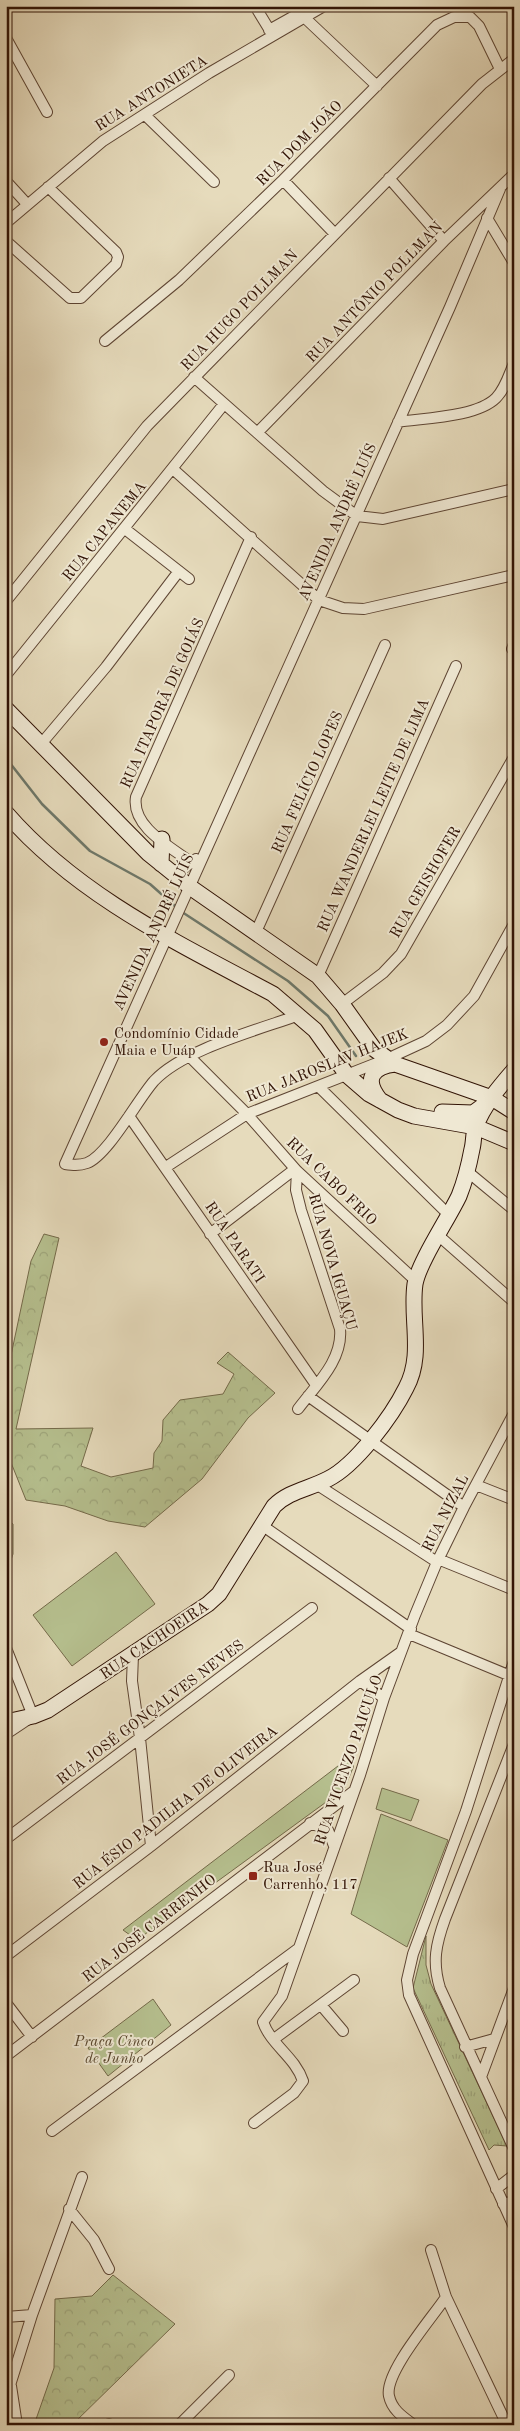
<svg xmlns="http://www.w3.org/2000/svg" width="520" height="2431" font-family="'Old Standard TT',serif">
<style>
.grass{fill:url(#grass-tufts);stroke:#746a4a}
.forest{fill:url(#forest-crowns);stroke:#746a4a}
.park{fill:#b6c08f;stroke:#746a4a}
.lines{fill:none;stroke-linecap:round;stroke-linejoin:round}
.stream{stroke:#6e786a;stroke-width:2.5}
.street-casing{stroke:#5e4533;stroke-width:12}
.secondary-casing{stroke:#311305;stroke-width:17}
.street{stroke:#efe8d3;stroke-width:10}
.secondary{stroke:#efe8d3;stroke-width:15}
.poi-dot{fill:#8f2418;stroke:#efe8d3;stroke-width:2}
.labels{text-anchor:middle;stroke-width:4;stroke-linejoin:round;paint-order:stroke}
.street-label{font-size:15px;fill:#311305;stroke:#efe8d3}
.poi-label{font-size:15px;fill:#311305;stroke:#efe8d3;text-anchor:start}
.park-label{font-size:15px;font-style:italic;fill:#59472e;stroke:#efe8d3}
</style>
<defs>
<pattern id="grass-tufts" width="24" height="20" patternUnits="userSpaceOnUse" patternTransform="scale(1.25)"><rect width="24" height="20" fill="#b6c08f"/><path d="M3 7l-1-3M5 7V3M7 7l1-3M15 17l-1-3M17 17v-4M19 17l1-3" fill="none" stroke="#9da47a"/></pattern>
<pattern id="forest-crowns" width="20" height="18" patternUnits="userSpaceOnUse" patternTransform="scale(1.25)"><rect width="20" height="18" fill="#b6c08f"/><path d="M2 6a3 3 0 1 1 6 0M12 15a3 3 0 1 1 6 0" fill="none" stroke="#9da47a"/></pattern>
</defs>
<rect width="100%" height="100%" fill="#e6dbbc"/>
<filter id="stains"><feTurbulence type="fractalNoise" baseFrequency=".004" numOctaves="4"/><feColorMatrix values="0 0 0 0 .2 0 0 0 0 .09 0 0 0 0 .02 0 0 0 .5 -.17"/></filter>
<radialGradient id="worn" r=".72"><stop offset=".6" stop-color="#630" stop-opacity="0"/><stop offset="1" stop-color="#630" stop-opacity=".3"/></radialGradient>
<path class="grass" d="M426 1936V1965L431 1984 507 2146 494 2145 489 2150 413 1988Z"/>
<path class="forest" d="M44 1234 59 1238 16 1429 93 1428 81 1466 111 1477 153 1468 154 1453 162 1441 163 1420 180 1400 223 1394 234 1374 217 1363 228 1352 275 1393 248 1418 202 1479 145 1527 108 1521 65 1506 26 1500 6 1450V1379L31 1261Z
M6 1517 13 1524V1554L6 1575Z
M113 2275 175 2324 72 2425H34L54 2368 55 2299 92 2296Z"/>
<path class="park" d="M116 1552 155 1604 72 1666 33 1615Z
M355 1753 353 1768 344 1789 137 1940 123 1930Z
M382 1788 419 1800 411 1821 376 1809Z
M381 1814 448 1840 407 1947 351 1914Z
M153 1999 171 2025 108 2076 88 2048Z"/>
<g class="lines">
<path class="stream" d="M6 758 42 804 90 851 150 884 176 907
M182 912 288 981 328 1016 356 1056"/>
<defs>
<path id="street" d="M255 6 272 34
M305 18 377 86
M269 30 312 6
M6 38 47 112
M145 115 214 182
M389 178 444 241
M283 180 335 234
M6 181 27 204
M487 218 514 263
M6 223 103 141 209 73 324 6
M6 241 70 298H81L116 264 118 257 116 252 48 187
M105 341 179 280 283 180 437 25 454 17H470L479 26 500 69
M194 377 323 491 357 516 383 519 514 489
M398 422C424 418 477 417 496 398 505 389 509 375 514 363
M258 432 444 241 514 174
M174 470 319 600 343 608 364 609 514 575
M125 529 189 579
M6 601 147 426 482 84 514 59
M512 649 514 644
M6 675 224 404
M41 744 106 667 179 571
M192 863C171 847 131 827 136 797L251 537
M171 872 184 868 196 859
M256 932 385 645
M318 976 456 666
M342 1004 383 973 401 954 514 757
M299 1015C258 1030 184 1049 154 1081 138 1099 108 1155 87 1163 79 1166 72 1165 65 1164L450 307 500 189
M189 1056 247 1114 297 1171 416 1281
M319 1087 449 1215
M129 1116 316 1385
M166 1167 247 1114 387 1059 426 1041 447 1025 474 996 514 924
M297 1171 296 1190 301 1210 340 1329C343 1360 316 1385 298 1409
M468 1172 514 1210
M210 1234 295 1169
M439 1236 514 1302
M308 1396 464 1507
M316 1484 437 1562
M476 1485 514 1500
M263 1526 411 1629
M438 1559 514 1590
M409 1634 508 1675
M6 1648 33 1716 6 1734
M133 1655 132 1681 140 1738 151 1846
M514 1661 466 1811 413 1954 407 1980 409 1995 514 2227
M360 1681 384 1698
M514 1744 445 1919C436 1944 432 1962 440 1988L514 2149
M310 1823 328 1830 334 1846
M6 1839 312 1608
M6 1956 151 1846 360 1681 401 1652
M6 2003 32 2037
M321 2005 343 2031
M274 2039 354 1980
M465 2047 494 2039
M6 2056 354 1791
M481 2077 514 1988
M254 2123 294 2093 303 2081C295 2057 271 2045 263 2022L282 1996 360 1775 384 1698 415 1615 437 1562 464 1507 514 1413
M52 2131 299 1948
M496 2189 514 2175
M503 2204 514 2201
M69 2209 94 2240 109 2269
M431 2250 446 2297 507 2425
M6 2317 32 2315
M11 2386 17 2425
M6 2398 32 2315 82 2177
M109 2424 110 2425
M179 2425 229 2375
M414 2425C403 2417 392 2410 389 2396 384 2373 432 2318 446 2297"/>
<path id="secondary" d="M6 709 149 854 190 887 318 976 342 1004 374 1049 395 1064 492 1098 514 1112
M6 813C78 896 178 943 273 994L315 1030 347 1075 369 1094 398 1110 414 1116 476 1127 514 1143
M161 864 162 839
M380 1100C364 1080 371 1067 395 1064
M442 1112 473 1113 488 1102
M6 1722 33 1716 48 1710 208 1604 219 1594 274 1506C289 1491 309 1489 328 1479 356 1465 392 1416 406 1388 424 1355 410 1319 415 1284 419 1262 448 1219 459 1196 465 1181 469 1165 472 1149 474 1142 473 1133 476 1126 483 1106 500 1086 514 1070"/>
</defs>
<use href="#street" class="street-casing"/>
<use href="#secondary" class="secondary-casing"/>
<use href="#street" class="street"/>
<use href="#secondary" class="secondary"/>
</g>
<g class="poi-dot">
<circle cx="104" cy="1042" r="5"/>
<rect x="248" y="1871" width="10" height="10" rx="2.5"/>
</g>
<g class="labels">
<g class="street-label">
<text transform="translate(151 93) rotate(-32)" y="5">RUA ANTONIETA</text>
<text transform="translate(299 143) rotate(-45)" y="5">RUA DOM JOÃO</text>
<text transform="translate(374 292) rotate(-46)" y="5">RUA ANTÔNIO POLLMAN</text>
<text transform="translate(239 310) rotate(-46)" y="5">RUA HUGO POLLMAN</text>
<text transform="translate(337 522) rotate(-66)" y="5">AVENIDA ANDRÉ LUÍS</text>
<text transform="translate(104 531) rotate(-51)" y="5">RUA CAPANEMA</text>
<text transform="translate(162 703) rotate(-66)" y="5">RUA ITAPORÃ DE GOIÁS</text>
<text transform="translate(307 782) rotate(-66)" y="5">RUA FELÍCIO LOPES</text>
<text transform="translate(373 815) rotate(-66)" y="5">RUA WANDERLEI LEITE DE LIMA</text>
<text transform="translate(425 882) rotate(-60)" y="5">RUA GEISHOFER</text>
<text transform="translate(153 932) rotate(-65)" y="5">AVENIDA ANDRÉ LUÍS</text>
<text transform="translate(327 1065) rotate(-22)" y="5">RUA JAROSLAV HAJEK</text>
<text transform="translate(332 1181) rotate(44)" y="5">RUA CABO FRIO</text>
<text transform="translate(235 1242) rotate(56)" y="5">RUA PARATI</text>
<text transform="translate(333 1262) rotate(74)" y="5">RUA NOVA IGUAÇU</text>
<text transform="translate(445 1513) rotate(-63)" y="5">RUA NIZAL</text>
<text transform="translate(154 1640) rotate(-34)" y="5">RUA CACHOEIRA</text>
<text transform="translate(150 1712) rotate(-37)" y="5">RUA JOSÉ GONÇALVES NEVES</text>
<text transform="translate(348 1760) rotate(-71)" y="5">RUA VICENZO PAICULO</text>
<text transform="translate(175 1807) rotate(-38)" y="5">RUA ÉSIO PADILHA DE OLIVEIRA</text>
<text transform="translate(149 1928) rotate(-38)" y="5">RUA JOSÉ CARRENHO</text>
</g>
<g class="poi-label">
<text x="114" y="1038">Condomínio Cidade<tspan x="114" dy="17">Maia e Uuáp</tspan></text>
<text x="263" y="1872">Rua José<tspan x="263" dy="17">Carrenho, 117</tspan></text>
</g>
<g class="park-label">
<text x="114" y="2046">Praça Cinco<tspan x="114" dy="17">de Junho</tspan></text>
</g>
</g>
<rect width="520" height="2431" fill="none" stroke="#e6dbbc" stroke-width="25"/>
<rect x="8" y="8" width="505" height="2416" fill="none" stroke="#311305" stroke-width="2.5"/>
<rect x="12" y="12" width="495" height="2406" fill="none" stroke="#311305"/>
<rect width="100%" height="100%" filter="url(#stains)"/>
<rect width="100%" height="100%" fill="url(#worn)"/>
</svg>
